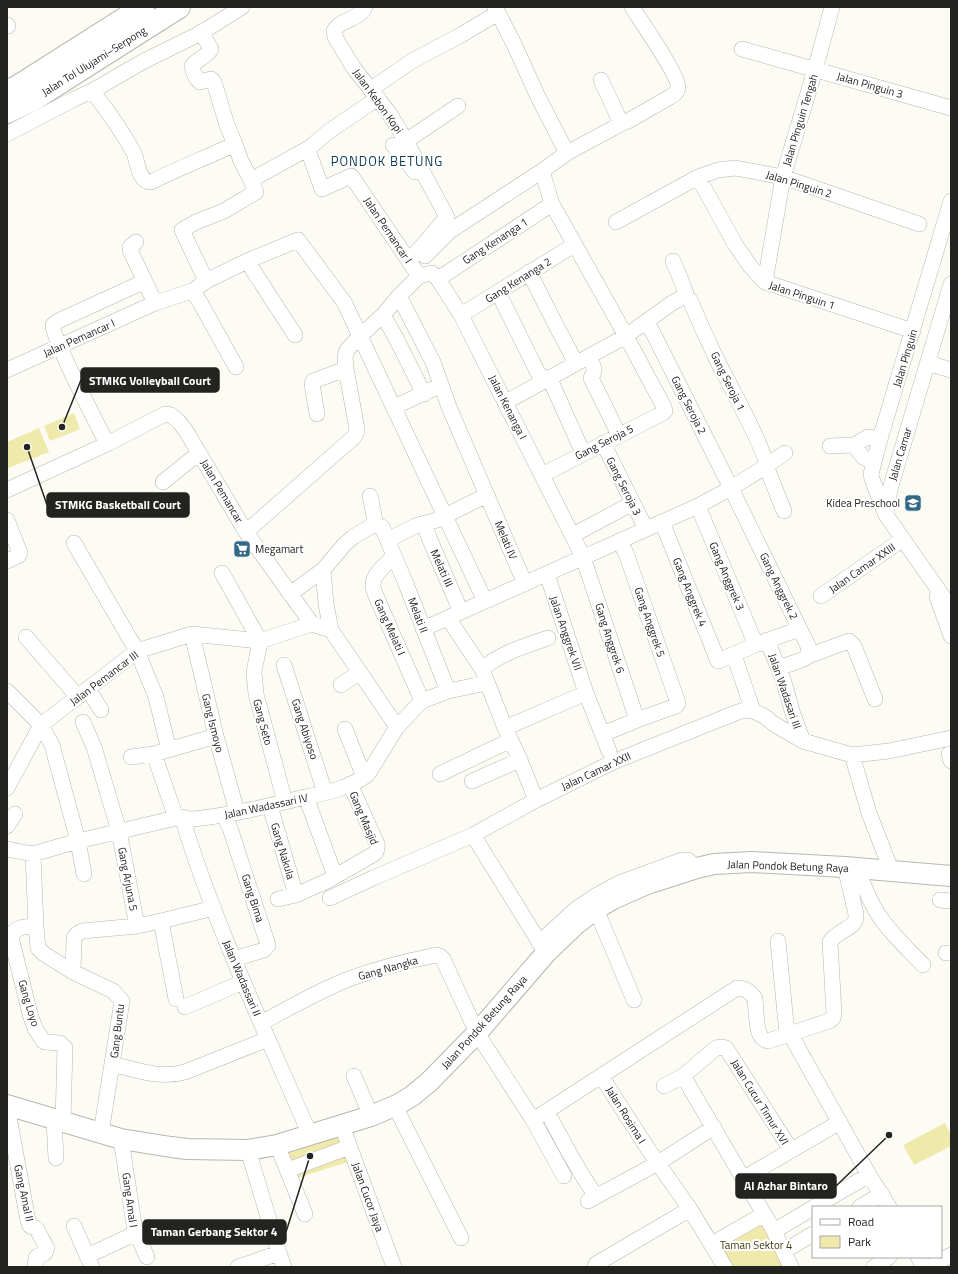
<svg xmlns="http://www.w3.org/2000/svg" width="958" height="1274" font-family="'Titillium Web',sans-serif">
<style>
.green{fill:#efeaac}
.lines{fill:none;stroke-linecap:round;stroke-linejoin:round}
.minor-casing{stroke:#b7b6b0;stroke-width:16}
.major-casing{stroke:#b7b6b0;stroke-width:22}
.highway-casing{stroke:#b7b6b0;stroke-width:24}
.minor{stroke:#fff;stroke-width:15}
.major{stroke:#fff;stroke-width:20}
.highway{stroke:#fff;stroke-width:22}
.labels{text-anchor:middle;stroke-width:4;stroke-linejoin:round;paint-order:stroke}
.street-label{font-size:11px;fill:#232320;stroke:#fff}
.poi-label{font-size:11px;fill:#232320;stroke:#fff;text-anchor:end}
.park-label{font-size:11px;fill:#3f3b10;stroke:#fff}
.quarter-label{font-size:13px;letter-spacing:1px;fill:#0c394e;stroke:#fff}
.leader{fill:none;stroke:#232320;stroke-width:1.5}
.callout-dot{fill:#232320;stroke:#fff;stroke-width:1.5}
.callout{fill:#232320;stroke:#232320;stroke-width:1.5}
.callout-label{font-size:12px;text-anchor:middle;font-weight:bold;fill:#fff}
</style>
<rect width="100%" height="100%" fill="#fcfcf5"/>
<path class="green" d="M74 413 80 429 50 441 44 426Z
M39 428 49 452 8 468 7 466V442Z
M945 1123 951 1135V1146L914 1165 903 1145Z
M335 1131 348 1162 285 1182 273 1151Z
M765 1214 785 1267H724L712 1245Z"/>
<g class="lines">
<defs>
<path id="minor" d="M365 7C360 20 340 19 334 31L335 37 353 67 389 113 406 141 447 217 409 261
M495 7 514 44 538 97 567 153
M7 25 8 26
M201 32 211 49C207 57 197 59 192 66 193 72 196 79 200 82L211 79 214 82 227 125 235 144 241 161 251 180
M742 49 951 108
M371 89 412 61 461 35 498 13
M92 91C108 111 122 131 134 153 138 162 138 182 151 182 179 168 208 157 235 144
M620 124 628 121 670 97C674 95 677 93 678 88 680 77 640 20 632 7
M7 134 72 100 92 91 144 61 199 34 242 7
M406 141 458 106
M393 145 415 172
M308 149 328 132 378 98
M698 177 735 244 750 266 765 282 913 331
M951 201 880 439 871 474 872 479 886 515 951 608
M616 222 698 177 718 170 735 168 783 177 919 224
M136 242 130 247V250L148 288
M425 256 450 231 542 171
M247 261 295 335
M673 261 683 285 687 297 690 300C698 319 707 339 716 358 724 374 768 455 766 466L784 511
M529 272 559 331 576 363
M419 276 432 273 438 279 461 315 583 557 637 720
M438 279 552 204
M206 281 182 230 196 222 224 211 256 192 251 180 307 149 308 150 322 189 351 176 352 177 419 276 399 296 383 315 360 336 347 350 345 357 346 369 357 429 356 434 354 437 246 532
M765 282 783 177 815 70 832 7
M498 292 542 381
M399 296 433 362 449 407 525 584
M383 315 396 338 424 394
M461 315 574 245
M647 321 731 488 809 648 808 656
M588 357C593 366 597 368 591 378L592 380 619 435
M928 363 951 370
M236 367 201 304 196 296 195 290 198 287 206 281 247 261 298 240 344 302 485 601
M7 370 155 303 195 290
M549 377 583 453
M506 402 626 336 672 303 683 297H687
M394 407 433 389
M317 414 312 384 313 381 346 369
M603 443 646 529
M107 444C99 427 51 336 53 325L58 321 141 283 148 288 155 303
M854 445 863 457 874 463
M830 446 854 445 868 437 880 439
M542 475 663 413 665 411 664 407 626 336 552 204 542 171 567 153 619 125 621 123 601 80
M163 482 199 453
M7 490 107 444 165 414 171 415 179 422 186 431 246 532 312 624 331 630 397 727
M370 496 376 525
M698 506 753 638 759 644
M886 514 890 489 951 284
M7 520 20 553 18 556 7 561
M662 522 718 661 755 645 799 629
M424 524 430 540 461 612
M573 535 633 503
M388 540 415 526 437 520 487 495
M74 543 137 651 156 697 169 750
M394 556C387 564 372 574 373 586 373 589 375 593 376 596L422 701
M323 570 326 604 331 630
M222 573 260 641 254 672 256 694 285 802
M547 574 586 693 609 751
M290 594 323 570 344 545 353 537 373 525 382 527 406 584 448 691
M821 596 903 539
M937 597 951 636
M451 616 452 624 482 669 505 728 520 760 536 800
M423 629 698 506 731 488 762 469 766 466 785 453
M192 634 216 736 237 812
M26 637 78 697
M767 640 783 679 793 714 803 741
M736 661 753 711
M284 665 325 793
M779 668 804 659 808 656 849 641 854 646 875 699
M482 669C501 653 525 646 548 638
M341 685 360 672
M88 689 101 710
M7 691 41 725 52 745 78 841 84 874
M83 722 94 747 119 831 137 926
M505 728 586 693
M345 729 364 777
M603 734 637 720 676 706 678 703 626 553 619 541
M154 754 176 818
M949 754 951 761
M852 755 869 813 888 862
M131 757 154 754 216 736
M440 774 511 740
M472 781 520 760
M7 788 41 725 137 651 192 634 260 641 312 624
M306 797 335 876
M270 806 296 895
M224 815 230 828 268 945 264 950 234 959
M182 817C215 927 265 1030 310 1135
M7 826 15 814
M7 849 33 854 78 841 176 818C182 817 188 819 194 819 232 815 269 806 305 797 326 793 351 788 368 774L397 727 422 701 448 691 487 683
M33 854 36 926 38 948 44 954 73 972 113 991 122 1001 101 1133
M857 868C862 882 868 897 876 911 888 931 907 948 923 965
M330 898 373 878 473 835
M278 899 296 895 327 881 374 854C377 851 378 849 377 844L350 784
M940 900 951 901
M596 909 634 1000
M161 921 214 908
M36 926C26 927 14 926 11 937L30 1014 35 1028 43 1041 45 1042 60 1043 65 1048 63 1122
M778 941 787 1034
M539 943 576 909 597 895 619 883 682 860H688L697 868
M546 953 473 835 536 800 613 762 738 712 745 710 753 711 764 716 774 724 803 741 852 755 889 751 951 738
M946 953H951
M73 972 74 938 76 935 82 931 137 926 161 921 176 999
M185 1007 243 982
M261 1023C289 1008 317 992 346 980 375 969 406 961 437 955L440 956 443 959 477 1033 533 1120 564 1176
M793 1039 869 1175 889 1207
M112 1064C137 1070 158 1079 185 1072L268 1039
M354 1076 371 1116
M601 1076 737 988C745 988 751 992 755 999 756 1008 756 1028 760 1035 762 1039 764 1040 768 1041L829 1021 833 1018 834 1014 830 942C835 932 852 929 855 921 856 919 856 916 856 914L845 867
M683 1076 774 1231 791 1267
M664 1086 683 1076 716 1048 722 1047 726 1048 791 1150
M7 1106 28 1221 30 1226 36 1228 47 1248 45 1253 38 1256 36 1258 35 1267
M395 1106 461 1238
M54 1120 56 1158
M533 1120 601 1076 650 1152 690 1209 725 1267
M552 1121C566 1147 579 1173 596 1196
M342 1126 394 1267
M277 1145 305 1214
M288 1170 349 1147
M744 1178 840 1122
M588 1201 658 1163 714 1127
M814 1207 869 1175
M860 1207 882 1194
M74 1226 92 1267
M135 1230 147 1257
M774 1231 813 1208
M712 1244 764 1214
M784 1251 813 1234
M279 1253 284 1267
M87 1256 130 1236 135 1231 121 1139
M918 1257 924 1267
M238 1267 279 1253 248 1150
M595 1267 596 1264 690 1209
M874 1267 889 1257
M929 1267 951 1255"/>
<path id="major" d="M7 1105 121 1139 171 1147 187 1149 248 1150 277 1145 371 1116 399 1104 412 1096 429 1082 477 1033 546 953 575 925 596 909 613 899 647 884 697 868 714 864 752 862 845 867 951 876"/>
<path id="highway" d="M7 91 17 87 143 7
M7 112 34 99 179 7"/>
</defs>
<use href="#minor" class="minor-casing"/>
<use href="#major" class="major-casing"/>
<use href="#highway" class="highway-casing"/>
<use href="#minor" class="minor"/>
<use href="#major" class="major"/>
<use href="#highway" class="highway"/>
</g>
<defs>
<symbol id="school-square" viewBox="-11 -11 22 22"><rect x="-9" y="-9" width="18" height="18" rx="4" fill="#346985" stroke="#fff"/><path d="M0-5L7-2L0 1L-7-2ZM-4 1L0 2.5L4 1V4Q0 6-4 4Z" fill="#fff"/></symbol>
<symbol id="supermarket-square" viewBox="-11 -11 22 22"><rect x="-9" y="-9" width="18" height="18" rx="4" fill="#346985" stroke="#fff"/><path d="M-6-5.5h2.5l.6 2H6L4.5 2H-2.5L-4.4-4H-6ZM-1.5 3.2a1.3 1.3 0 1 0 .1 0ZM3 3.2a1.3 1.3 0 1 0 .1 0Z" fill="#fff"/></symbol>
</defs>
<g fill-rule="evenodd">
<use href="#school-square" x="903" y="493" width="20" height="20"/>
<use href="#supermarket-square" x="232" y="539" width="20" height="20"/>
</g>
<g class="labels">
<g class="street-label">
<text transform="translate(94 61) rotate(-32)" y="4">Jalan Tol Ulujami–Serpong</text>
<text transform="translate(870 85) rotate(16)" y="4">Jalan Pinguin 3</text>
<text transform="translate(378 101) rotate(54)" y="4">Jalan Kebon Kopi</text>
<text transform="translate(800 120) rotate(-73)" y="4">Jalan Pinguin Tengah</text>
<text transform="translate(799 184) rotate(17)" y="4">Jalan Pinguin 2</text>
<text transform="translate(388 230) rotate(56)" y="4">Jalan Pemancar I</text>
<text transform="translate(495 241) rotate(-33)" y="4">Gang Kenanga 1</text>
<text transform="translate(518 280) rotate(-32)" y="4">Gang Kenanga 2</text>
<text transform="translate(802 295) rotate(18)" y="4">Jalan Pinguin 1</text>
<text transform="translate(79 338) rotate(-24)" y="4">Jalan Pemancar I</text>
<text transform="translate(905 358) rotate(-73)" y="4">Jalan Pinguin</text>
<text transform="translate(728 381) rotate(64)" y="4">Gang Seroja 1</text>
<text transform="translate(689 405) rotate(63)" y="4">Gang Seroja 2</text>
<text transform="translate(508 407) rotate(63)" y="4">Jalan Kenanga I</text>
<text transform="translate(604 442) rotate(-27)" y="4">Gang Seroja 5</text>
<text transform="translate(900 454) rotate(-73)" y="4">Jalan Camar</text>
<text transform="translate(624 486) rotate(63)" y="4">Gang Seroja 3</text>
<text transform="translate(222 491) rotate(59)" y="4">Jalan Pemancar</text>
<text transform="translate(506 540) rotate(67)" y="4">Melati IV</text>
<text transform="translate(442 568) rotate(66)" y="4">Melati III</text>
<text transform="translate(862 568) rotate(-35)" y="4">Jalan Camar XXIII</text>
<text transform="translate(727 576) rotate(67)" y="4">Gang Anggrek 3</text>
<text transform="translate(779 586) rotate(64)" y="4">Gang Anggrek 2</text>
<text transform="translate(690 592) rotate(68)" y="4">Gang Anggrek 4</text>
<text transform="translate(418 615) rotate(69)" y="4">Melati II</text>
<text transform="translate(650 622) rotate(71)" y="4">Gang Anggrek 5</text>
<text transform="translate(390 627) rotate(66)" y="4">Gang Melati I</text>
<text transform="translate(566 633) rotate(71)" y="4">Jalan Anggrek VII</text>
<text transform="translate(610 638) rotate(72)" y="4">Gang Anggrek 6</text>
<text transform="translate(104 678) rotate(-37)" y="4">Jalan Pemancar III</text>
<text transform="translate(785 691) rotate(71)" y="4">Jalan Wadasari III</text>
<text transform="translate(263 722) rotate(75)" y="4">Gang Seto</text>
<text transform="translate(213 723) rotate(76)" y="4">Gang Ismoyo</text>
<text transform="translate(305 729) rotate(72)" y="4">Gang Abiyoso</text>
<text transform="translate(596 771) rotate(-25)" y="4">Jalan Camar XXII</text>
<text transform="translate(266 806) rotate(-12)" y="4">Jalan Wadassari IV</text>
<text transform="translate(364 818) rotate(67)" y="4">Gang Masjid</text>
<text transform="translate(283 851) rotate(73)" y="4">Gang Nakula</text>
<text transform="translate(788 866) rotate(2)" y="4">Jalan Pondok Betung Raya</text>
<text transform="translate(128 879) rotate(79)" y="4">Gang Arjuna 5</text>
<text transform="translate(253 898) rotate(72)" y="4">Gang Bima</text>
<text transform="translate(388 968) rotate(-16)" y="4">Gang Nangka</text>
<text transform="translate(242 978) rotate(67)" y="4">Jalan Wadassari II</text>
<text transform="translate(29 1003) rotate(73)" y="4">Gang Loyo</text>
<text transform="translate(484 1022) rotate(-48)" y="4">Jalan Pondok Betung Raya</text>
<text transform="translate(117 1031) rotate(-83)" y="4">Gang Buntu</text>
<text transform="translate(760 1102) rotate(58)" y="4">Jalan Cucur Timur XVI</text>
<text transform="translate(626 1115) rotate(58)" y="4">Jalan Rosima I</text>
<text transform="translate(24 1193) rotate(78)" y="4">Gang Amal II</text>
<text transform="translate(368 1197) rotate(70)" y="4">Jalan Cucor Jaya</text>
<text transform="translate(130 1200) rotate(82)" y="4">Gang Amal I</text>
</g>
<g class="poi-label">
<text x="900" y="507">Kidea Preschool</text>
<text x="255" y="553" text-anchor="start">Megamart</text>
</g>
<g class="park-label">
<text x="756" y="1249">Taman Sektor 4</text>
</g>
<g class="quarter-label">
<text x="387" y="166">PONDOK BETUNG</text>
</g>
</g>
<path class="leader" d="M62 427L81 380M27 447L47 505M889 1135L836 1186M310 1156L286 1232"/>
<g class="callout-dot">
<circle cx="62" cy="427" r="4"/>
<circle cx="27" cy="447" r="4"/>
<circle cx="889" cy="1135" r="4"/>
<circle cx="310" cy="1156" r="4"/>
</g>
<g class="callout">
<rect x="81" y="368" width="138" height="24" rx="4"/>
<rect x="47" y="493" width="142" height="24" rx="4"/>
<rect x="736" y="1174" width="100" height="24" rx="4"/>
<rect x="143" y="1220" width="143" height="24" rx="4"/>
</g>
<g class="callout-label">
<text x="150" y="385">STMKG Volleyball Court</text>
<text x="118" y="509">STMKG Basketball Court</text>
<text x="786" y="1190">Al Azhar Bintaro</text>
<text x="214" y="1236">Taman Gerbang Sektor 4</text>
</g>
<rect width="958" height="1274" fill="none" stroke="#232320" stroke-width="16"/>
<rect x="812" y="1206" width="130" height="52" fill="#ffffff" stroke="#a7a7a6"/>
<rect x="820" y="1219" width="20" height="6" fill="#ffffff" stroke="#a7a7a6"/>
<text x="848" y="1226" font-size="12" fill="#232320">Road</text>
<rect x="820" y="1236" width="20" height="12" fill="#efeaac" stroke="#a7a7a6"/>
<text x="848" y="1246" font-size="12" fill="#232320">Park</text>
</svg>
